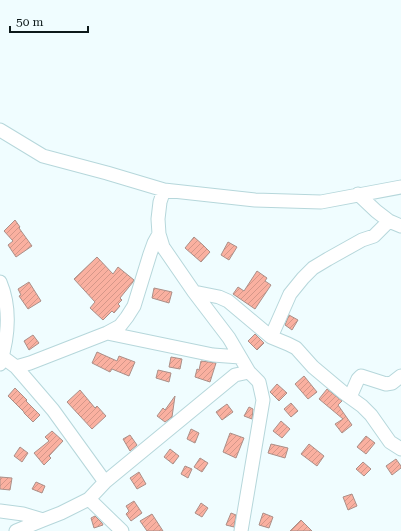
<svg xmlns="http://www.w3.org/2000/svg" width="401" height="531" font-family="'Roboto Serif',serif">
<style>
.building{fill:url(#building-hatch);stroke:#ab8f88}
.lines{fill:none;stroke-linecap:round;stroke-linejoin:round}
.minor-casing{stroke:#b6d7db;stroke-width:15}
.minor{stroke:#fff;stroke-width:13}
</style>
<defs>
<pattern id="building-hatch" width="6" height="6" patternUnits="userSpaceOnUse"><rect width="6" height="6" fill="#fab0a0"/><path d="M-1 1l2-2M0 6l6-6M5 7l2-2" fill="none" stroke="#d59789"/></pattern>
</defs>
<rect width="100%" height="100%" fill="#f0fdff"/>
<path class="building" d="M15 220 20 227 19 228 32 246 16 257 8 245 13 241 4 231Z
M194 237 203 245 210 252 201 262 185 248Z
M228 242 237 247 229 260 221 255Z
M97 257 113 274 118 267 134 280 133 282 120 298 122 300 118 304 120 306 114 313 112 311 103 320 90 308 95 302 74 279Z
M257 271 267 278 265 281 271 285 255 309 233 294 238 287 244 291Z
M29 282 41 301 28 309 19 296 21 295 18 289Z
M154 288 172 292 169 303 152 298Z
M289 315 298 320 292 330 285 325Z
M255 334 264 343 257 350 248 341Z
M33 335 39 343 29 350 24 341Z
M97 352 117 361 119 356 135 362 129 376 112 369 110 372 92 363Z
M171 357 182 359 180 369 169 367Z
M201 361 216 363 210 382 195 377 197 369 199 370Z
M158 370 171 373 169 382 156 378Z
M304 376 317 392 308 399 295 384Z
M277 384 287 393 279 401 270 392Z
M15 388 27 400 26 401 40 415 33 422 24 413V412L8 396Z
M327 389 342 401 338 405 352 425 342 433 335 424 343 419 319 399Z
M80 390 95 408 97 406 106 416 92 429 67 402Z
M175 396 172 417 165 422 157 416 163 408 165 410Z
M291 403 298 411 291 417 284 409Z
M227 404 233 412 222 420 216 412Z
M249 407 253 409 252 419 244 416Z
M281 421 290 429 282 438 273 431Z
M191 429 199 433 195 443 187 439Z
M52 431 63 441 49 456 51 458 44 465 34 453 49 441 45 437Z
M230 433 244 438 236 458 223 452Z
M130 435 137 445 130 451 123 439Z
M366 436 375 443 366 454 357 447Z
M271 444 288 448 285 458 268 453Z
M309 444 324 456 317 466 301 454Z
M20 447 28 453 22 462 14 456Z
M170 449 179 456 173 464 164 457Z
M200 458 208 463 202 472 194 467Z
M396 459 401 466V468L392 475 386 466Z
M363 462 371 469 364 476 356 469Z
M185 466 192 469 188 478 181 474Z
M139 472 146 484 137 489 130 478Z
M0 477 12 478 10 490 0 489Z
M36 482 45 486 42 493 32 489Z
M352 494 357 506 348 510 343 497Z
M134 501 142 513 131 521 126 514 129 511 126 506Z
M201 503 208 508 202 517 195 513Z
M231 513 236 515 234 527 226 525Z
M263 513 273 517 269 528 259 525Z
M152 514 163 531H147L140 521Z
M95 516 102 523 103 525 94 528 91 518Z
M301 520 312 531H290Z"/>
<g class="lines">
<defs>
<path id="minor" d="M0 130 43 156 107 173 164 190 255 200 321 202 401 187
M164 190 160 202 158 219 159 234 163 247 194 292 229 338 249 372 259 382 263 400 241 531
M358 194 376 211 389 221 401 226
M0 282C11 308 8 338 0 364
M194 292 219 297 228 301 271 337 288 344 296 348 313 367 344 393 362 406 371 415 390 442 401 449
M107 333 213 355 240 357
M271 337 290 294 303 278 313 268 328 259 362 240 374 236 389 221
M0 355 16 367 53 410 105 482
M16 367 30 363 48 356 107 333 120 326 127 317 134 306 150 254 154 243 159 234
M350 397 358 379 361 376 386 384 392 383 401 376
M89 499 122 531
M0 511 23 514 43 520
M16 531 43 520 61 513 89 499 105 482 235 375 249 372"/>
</defs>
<use href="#minor" class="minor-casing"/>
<use href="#minor" class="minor"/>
</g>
<path d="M10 26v6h78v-6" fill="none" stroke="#0c191a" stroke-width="2"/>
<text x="16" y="26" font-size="12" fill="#0c191a" stroke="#f0fdff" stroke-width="3" paint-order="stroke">50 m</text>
</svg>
